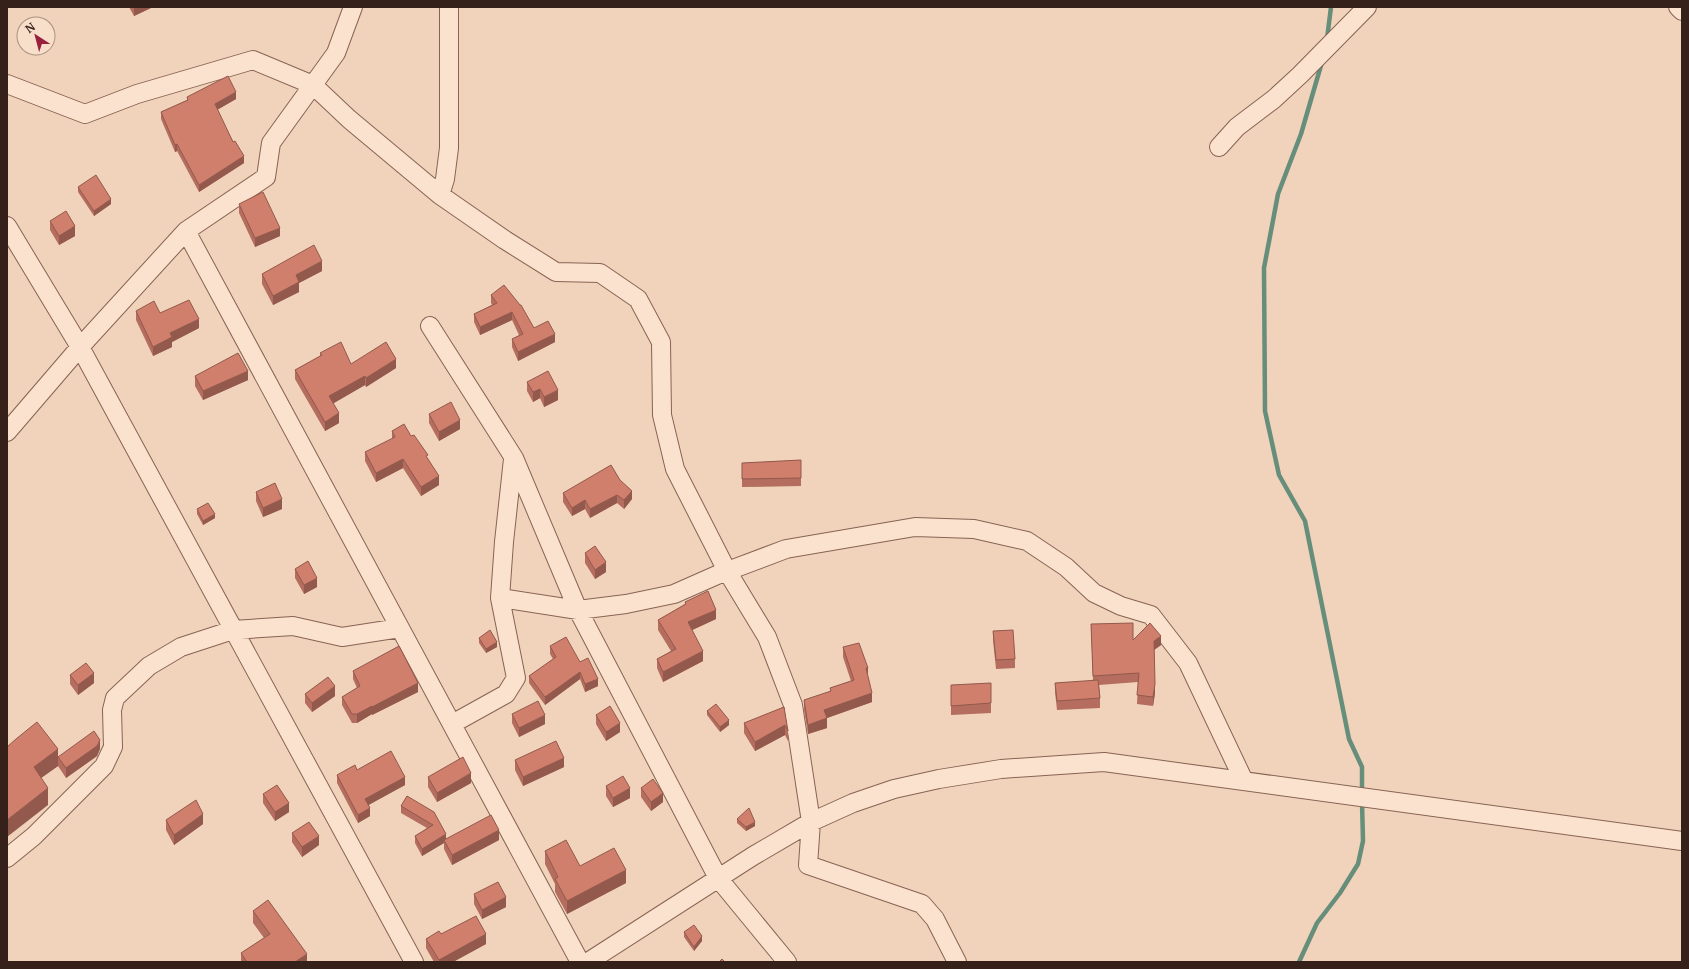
<svg xmlns="http://www.w3.org/2000/svg" width="1689" height="969" font-family="Merriweather,serif">
<style>
.lines{fill:none;stroke-linecap:round;stroke-linejoin:round}
.stream{stroke:#668e7b;stroke-width:4.5}
.minor-casing{stroke:#886354;stroke-width:20}
.minor{stroke:#fbe2ce;stroke-width:18}
.wall{fill:#b46d5e}
.shaded-wall{fill:#92594c}
.building{fill:#d17f6d;stroke:#92594c}
</style>
<rect width="100%" height="100%" fill="#f0d3ba"/>
<g class="lines">
<path class="stream" d="M1327 39 1331 7
M1322 62 1301 134 1278 194 1264 268 1265 411 1279 475 1305 521 1349 739 1362 767V793
M1299 962 1317 923 1340 893 1358 864 1363 841 1362 802"/>
<defs>
<path id="minor" d="M1678 7 1682 11
M7 84 85 114 137 94 253 60 313 85 349 119 440 195 505 240 556 272 600 273 638 299 661 342 662 415 675 469 727 571 767 637 793 705 811 822 808 865 922 904 935 919 957 962
M1219 147 1237 127 1274 99 1300 75 1367 7
M440 195 445 179 449 148V7
M7 226 80 347 414 962
M186 231 580 962
M430 326 514 458 578 610 718 878 787 962
M7 432 80 347 186 231 266 177 271 143 336 53 353 7
M500 598 578 610 626 604 674 594 717 575 786 549 915 527 974 529 1027 541 1066 567 1094 593 1121 606 1151 615 1188 663 1244 781
M452 724 506 694 516 678 500 598 504 542 513 459
M7 858 34 836 104 766 113 747 112 710 115 698 149 666 181 647 233 630 293 626 342 637 400 628
M588 962 753 856 811 822 853 803 894 789 939 779 1001 769 1104 762 1682 841"/>
</defs>
<use href="#minor" class="minor-casing"/>
<use href="#minor" class="minor"/>
</g>
<path class="wall" d="M129 7H153L134 16Z
M187 97 236 99 217 110 244 163 199 192 177 151 175 152 161 119V112L187 100Z
M78 187 111 204 94 216 78 192Z
M239 204 280 236 255 247 239 213Z
M50 221 75 236 59 245 50 230Z
M322 271 299 283V292L273 305 262 284V274Z
M491 295 534 328 555 342 518 361 512 347V339L519 335 512 320 480 335 474 322V314L492 305 491 303Z
M136 311 160 313 199 328 172 342V347L153 356 136 320Z
M320 353 351 364 396 368 366 387 365 385 333 403 339 423 325 431 295 379V370L320 356Z
M195 376 248 380 203 400 195 386Z
M527 382 558 400 544 407 540 398 533 402 527 391Z
M429 414 460 429 439 441 429 423Z
M392 431 411 436 428 459 439 485 421 496 403 468 376 482 365 461V452L392 439Z
M801 460V486L742 487V463Z
M620 480 632 499 624 509 617 503 590 518 585 509 572 516 563 502V493Z
M256 492 282 509 263 517 256 501Z
M197 509 215 518 203 525 197 514Z
M585 553 606 572 595 579 585 563Z
M295 569 317 587 304 594 295 578Z
M685 602 716 619 692 630 703 661 663 682 657 668V659L671 651 658 630V620L685 604Z
M1091 624 1133 640 1161 645 1154 650 1155 693 1153 706 1137 704 1138 682 1099 685 1100 698V708L1057 710 1055 692V683L1093 681Z
M993 631 1015 659V668L996 669 993 640Z
M479 638 497 647 486 653 479 643Z
M550 646 580 662 598 686 585 692 580 679 545 705 529 683V676L553 659 550 654Z
M843 647 868 677 872 702 827 718V728L808 734 804 710V700L830 692V688L851 681 843 657Z
M353 671 418 692 372 715V714L357 723H352L342 705V697L357 688 353 679Z
M70 675 94 683 78 695 70 684Z
M951 685 991 703V713L951 715Z
M305 694 335 696 312 712 305 703Z
M784 707 788 731V741L785 735 755 751 744 733V723Z
M707 711 729 725 720 732 707 715Z
M512 714 545 724 519 737 512 723Z
M596 715 620 732 606 741 596 724Z
M7 747 58 757 100 749 97 756 66 778 58 766 41 778 48 805Z
M515 760 564 767 523 786 515 770Z
M357 770 405 785 368 805 370 816 358 823 337 783V775Z
M428 777 471 783 437 802 428 787Z
M606 786 630 798 613 807 606 796Z
M641 788 663 802 651 811 641 797Z
M263 794 289 812 275 821 263 803Z
M407 796 446 838 499 840 452 865 444 849V843L422 856 415 843V836L427 828 401 813V806Z
M737 819 755 826 746 831 737 823Z
M166 820 203 824 174 845 166 830Z
M292 833 319 845 302 857 292 842Z
M545 851 580 866 626 883 567 914 555 892V884L545 864Z
M474 894 506 907 482 919 474 904Z
M253 911 307 962H241V953L264 938 253 923Z
M684 932 702 941 694 951 684 937Z
M441 934 486 944 453 962H434L426 948V939Z"/>
<path class="shaded-wall" d="M134 7H153L134 16Z
M236 92V99L215 111V104Z
M177 144V151L175 152V145Z
M244 156V163L199 192V185Z
M111 199V204L94 216V211Z
M75 226V236L59 245V236Z
M280 228V236L255 247V238Z
M322 261V271L299 283V292L273 305V296L296 275Z
M512 312V320L480 335V327Z
M199 319V328L172 342V347L153 356V347L170 333Z
M555 334V342L518 361V352Z
M396 359V368L366 387V378Z
M248 371V380L203 400V391Z
M365 376V385L329 406V396Z
M540 389V398L533 402V392Z
M558 390V400L544 407V397Z
M339 413V423L325 431V422Z
M460 420V429L439 441V432Z
M403 459V468L376 482V473Z
M439 476V485L421 496V487Z
M632 491V499L624 509V500Z
M617 495V503L590 518V509Z
M282 499V509L263 517V508Z
M585 500V509L572 516V508Z
M215 514V518L203 525V521Z
M606 562V572L595 579V570Z
M317 578V587L304 594V585Z
M716 610V619L688 632V622Z
M1161 636V645L1154 650V641Z
M497 642V647L486 653V649Z
M703 651V661L663 682V672Z
M866 668H868V677Z
M580 672V679L545 705V697Z
M94 673V683L78 695V685Z
M598 679V686L585 692V684Z
M418 683V692L372 715V707Z
M1155 684V693L1153 706V697Z
M335 686V696L312 712V703Z
M872 693V702L827 718V728L808 734V725L824 710Z
M372 706V714L357 723V714Z
M545 715V724L519 737V728Z
M729 720V725L720 732V727Z
M620 723V732L606 741V732Z
M785 725V735L755 751V742Z
M100 740V749L97 756 66 778V768Z
M58 749V766L34 783V767Z
M564 758V767L523 786V777Z
M471 773V783L437 802V793Z
M405 777V785L365 807V799Z
M48 788V805L7 837V820Z
M630 788V798L613 807V798Z
M663 793V802L651 811V802Z
M289 803V812L275 821V812Z
M370 808V816L358 823V815Z
M203 814V824L174 845V835Z
M755 822V826L746 831V827Z
M499 830V840L452 865V855Z
M446 834V841L444 840V843L422 856V849Z
M319 836V845L302 857V847Z
M626 870V883L567 914V901Z
M506 897V907L482 919V910Z
M486 934V944L453 962H439V960Z
M702 936V941L694 951V947Z
M307 954V962H295Z"/>
<path class="building" d="M228 76 236 92 215 104 233 142 235 141 244 156 199 185 177 144 175 145 161 112 188 100 187 97Z
M96 175 111 199 94 211 78 187Z
M263 192 280 228 255 238 239 204Z
M66 211 75 226 59 236 50 221Z
M314 245 322 261 296 275 299 282 273 296 262 274Z
M504 285 520 305H521L534 328 548 321 555 334 518 352 512 339 523 334 512 312 480 327 474 314 497 303 491 295Z
M189 300 199 319 170 333 172 337 153 347 136 311 154 301 160 313Z
M341 342 351 364 386 342 396 359 366 378 365 376 329 396 339 413 325 422 295 370 322 355 320 353Z
M238 353 248 371 203 391 195 376Z
M548 371 558 390 544 397 540 389 533 392 527 382Z
M451 402 460 420 439 432 429 414Z
M404 424 411 436 414 435 428 455 426 456 439 476 421 487 403 459 376 473 365 452 395 437 392 431Z
M801 460V478L742 479V463Z
M611 465 620 480 632 491 624 500 617 495 590 509 585 500 572 508 563 493Z
M275 483 282 499 263 508 256 492Z
M208 503 215 514 203 521 197 509Z
M595 546 606 562 595 570 585 553Z
M308 561 317 578 304 585 295 569Z
M708 591 716 610 688 622 703 651 663 672 657 659 676 649 658 620 686 604 685 602Z
M1133 623V640L1150 623 1161 636 1154 641 1155 684 1153 697 1137 695 1139 673 1093 676 1091 624Z
M490 630 497 642 486 649 479 638Z
M1013 630 1015 659 996 660 993 631Z
M566 637 580 662 588 658 598 679 585 684 580 672 545 697 529 676 556 657 550 646Z
M859 643 868 668H866L872 693 824 710 827 718 808 725 804 700 831 691 830 688 854 680 843 647Z
M399 646 418 683 372 707V706L357 714H352L342 697 360 686 353 671Z
M86 663 94 673 78 685 70 675Z
M328 677 335 686 312 703 305 694Z
M1098 680 1100 698 1057 701 1055 683Z
M991 683V703L951 706V685Z
M538 701 545 715 519 728 512 714Z
M716 704 729 720 720 727 707 711Z
M610 706 620 723 606 732 596 715Z
M784 707 788 731 785 725 755 742 744 723Z
M37 722 58 749 34 767 48 788 7 820V747L16 739Z
M94 731 100 740 97 746 66 768 58 757Z
M556 741 564 758 523 777 515 760Z
M391 751 405 777 365 799 370 808 358 815 337 775 355 765 357 770Z
M463 757 471 773 437 793 428 777Z
M623 776 630 788 613 798 606 786Z
M653 779 663 793 651 802 641 788Z
M277 785 289 803 275 812 263 794Z
M407 796 434 812 446 834 422 849 415 836 433 825 401 806Z
M196 800 203 814 174 835 166 820Z
M749 808 755 822 746 827 737 819Z
M491 815 499 830 452 855 444 840Z
M309 822 319 836 302 847 292 833Z
M566 840 580 866 614 848 626 870 567 901 555 879 558 877 545 851Z
M498 882 506 897 482 910 474 894Z
M268 900 307 954 295 962H247L241 953 270 934 253 911Z
M476 916 486 934 439 960 426 939 439 931 441 934Z
M694 925 702 936 694 947 684 932Z
M722 959 725 962H719Z"/>
<rect width="1689" height="969" fill="none" stroke="#36201a" stroke-width="16"/>
<g transform="translate(36 36) rotate(324)"><circle r="19" fill="#f7dfca" stroke="#aa9384"/>
<path d="M0-3L7 15L0 10L-7 15Z" fill="#9a203f"/>
<text y="-6" font-size="11" font-weight="bold" text-anchor="middle" fill="#36201a">N</text>
</g>
</svg>
